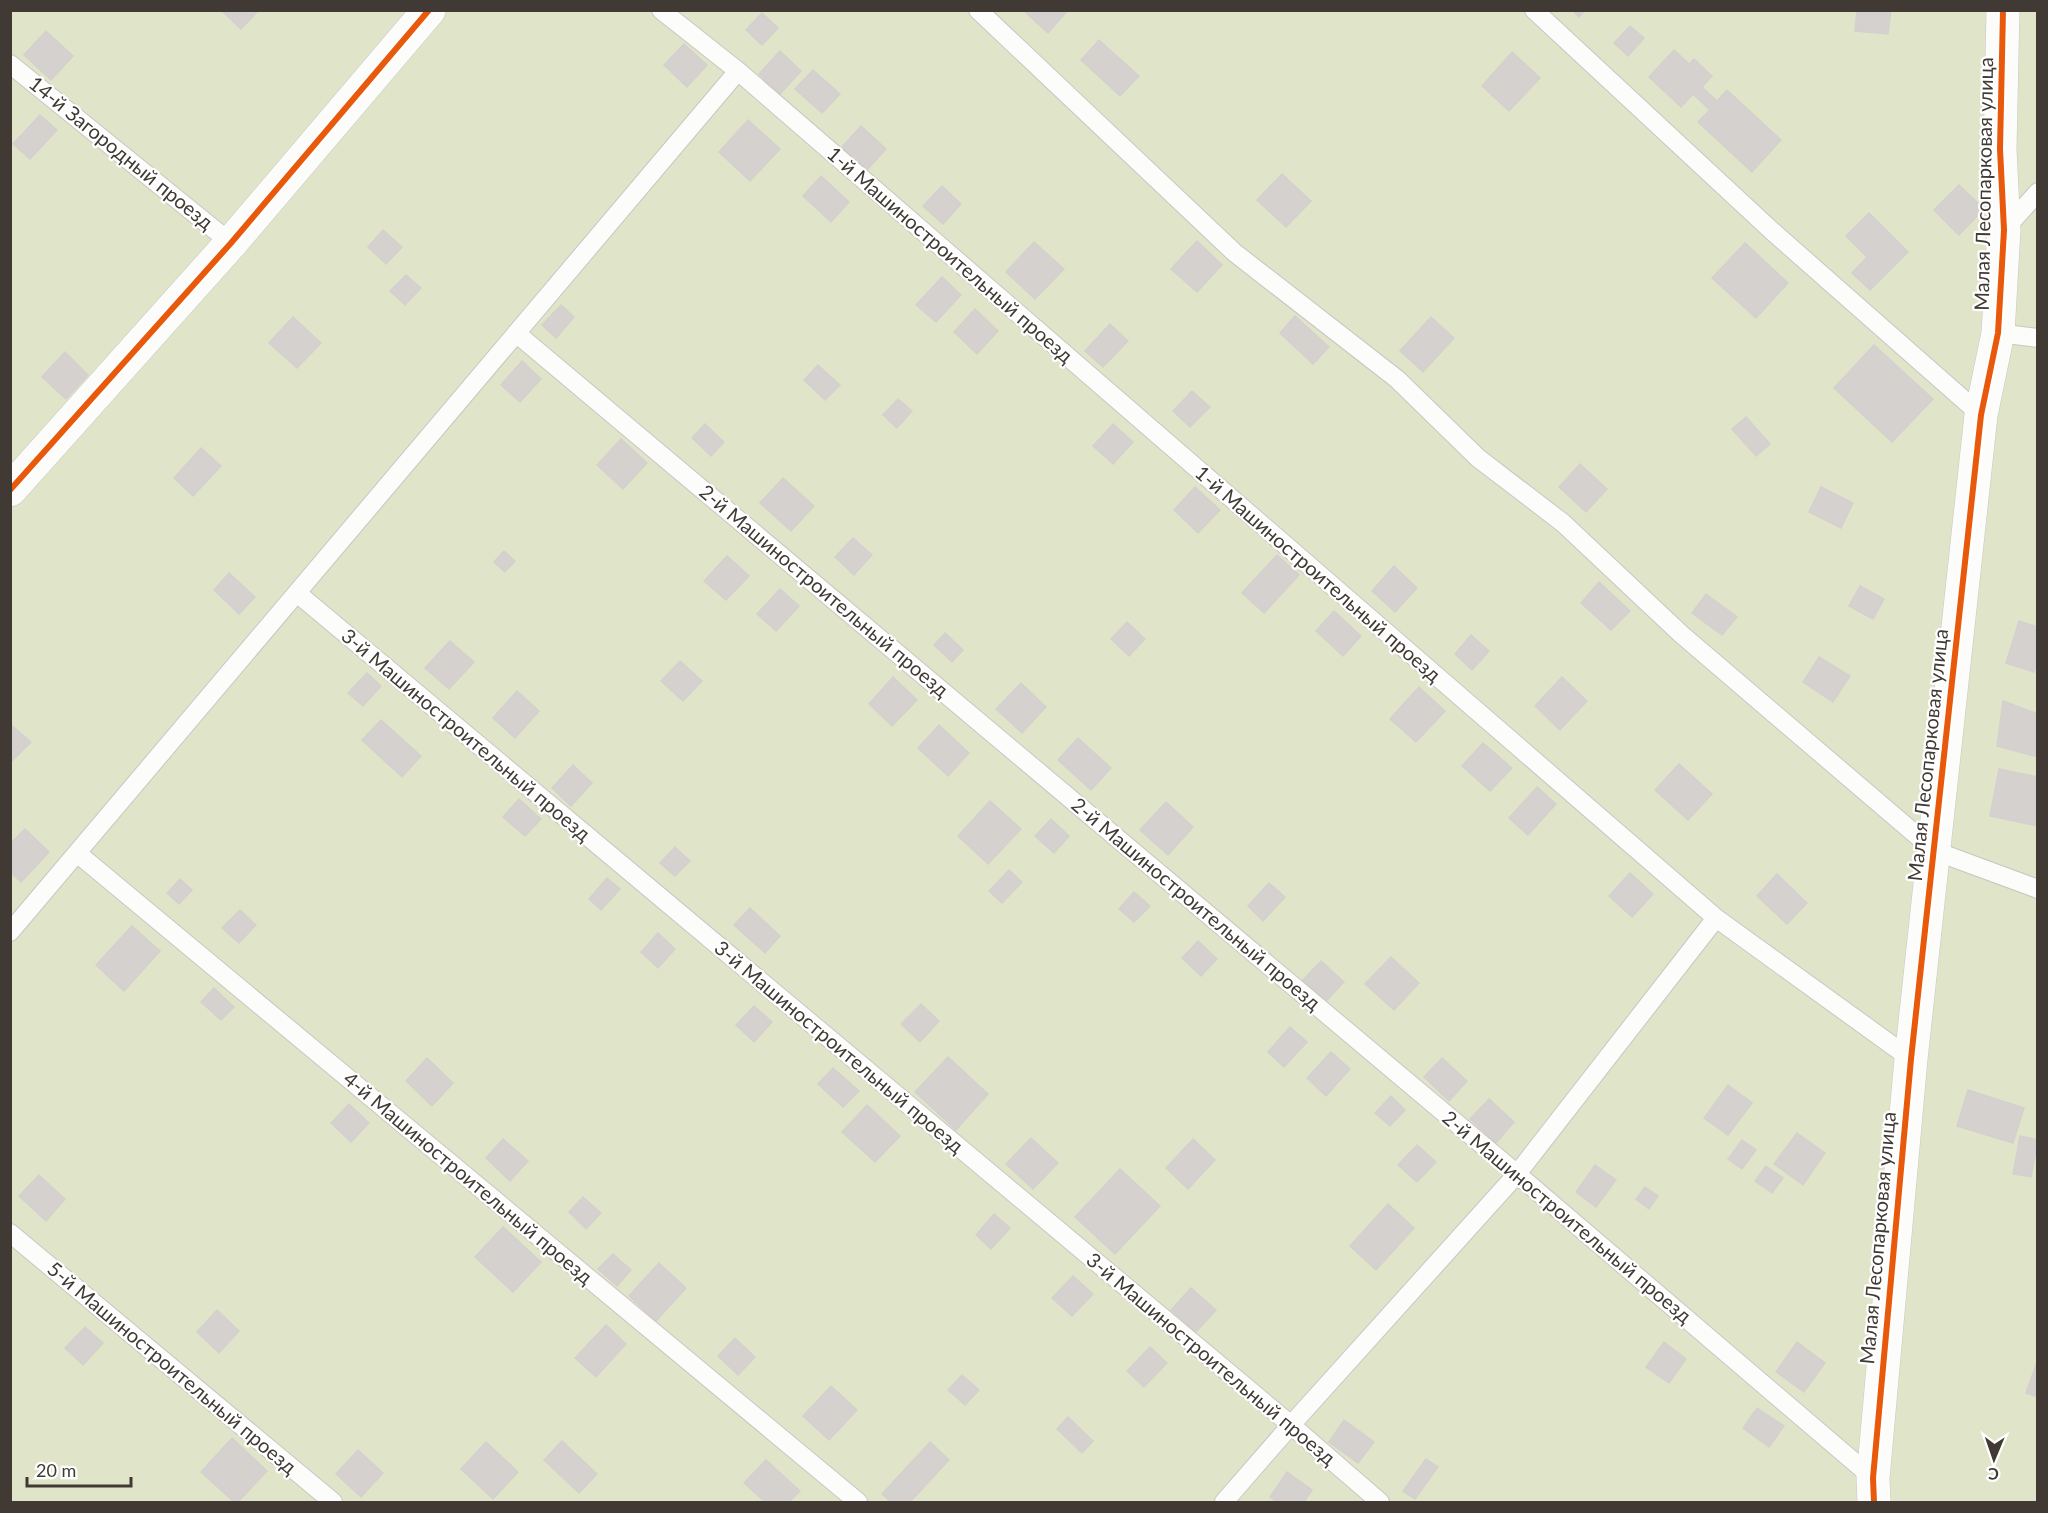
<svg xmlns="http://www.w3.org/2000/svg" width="2048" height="1513" font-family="Lato,sans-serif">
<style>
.green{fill:#e0e5c9}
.building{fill:#d5d1ce;stroke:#d5d0cd;stroke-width:1.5}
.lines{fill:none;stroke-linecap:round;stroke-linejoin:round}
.lane-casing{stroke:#c9c6c3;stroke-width:20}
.street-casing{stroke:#c9c6c3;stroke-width:34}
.lane{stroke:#fcfcfb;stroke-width:18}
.street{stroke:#fcfcfb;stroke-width:33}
.cycleway-casing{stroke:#fff;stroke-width:10}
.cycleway{stroke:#e8590c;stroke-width:6}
.labels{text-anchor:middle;stroke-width:4.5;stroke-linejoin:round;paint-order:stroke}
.street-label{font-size:20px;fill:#413934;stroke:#fff}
</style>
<rect width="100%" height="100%" fill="#edeae7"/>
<path class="green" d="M11 11H2037V1502H11Z"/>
<path class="building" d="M221 10H258V11L241 29Z
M1023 10H1068L1048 33Z
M1572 10H1585L1579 17Z
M1857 10H1891L1888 34 1855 31Z
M762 13 778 28 762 45 746 30Z
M1630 26 1644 38 1628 56 1614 43Z
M46 31 73 56 51 80 24 55Z
M1099 40 1139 76 1120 96 1081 60Z
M684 44 707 65 687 87 664 65Z
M1674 50 1689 64 1694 59 1712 76 1702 87 1717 101 1727 90 1781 140 1752 172 1698 122 1710 110 1693 94 1681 107 1649 77Z
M780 51 801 71 780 94 759 74Z
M1512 52 1540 78 1509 111 1482 86Z
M813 70 840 94 822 113 795 89Z
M40 115 57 130 30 159 13 144Z
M748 120 780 149 750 181 719 152Z
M861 126 886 149 866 171 841 148Z
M1282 174 1311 201 1286 227 1257 200Z
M821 176 849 202 831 222 803 196Z
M1959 185 1984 209 1959 235 1934 210Z
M942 186 961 204 943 224 923 206Z
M1869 213 1908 252 1870 290 1852 273 1867 257 1846 236Z
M383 230 402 247 386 264 368 247Z
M1197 241 1222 265 1197 292 1171 269Z
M1034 242 1064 269 1035 299 1006 272Z
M1745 243 1788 283 1756 318 1712 278Z
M406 275 421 288 405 305 390 291Z
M942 277 961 295 936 322 916 305Z
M561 305 574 317 556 338 542 325Z
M975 309 998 331 977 354 954 332Z
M1295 316 1329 347 1313 364 1280 333Z
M293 317 321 343 297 368 269 343Z
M1431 317 1454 338 1423 372 1400 351Z
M1110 324 1128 341 1103 367 1085 351Z
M1874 345 1933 399 1892 442 1834 388Z
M65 352 88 375 66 399 42 377Z
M522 361 541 379 520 402 501 385Z
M818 365 840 385 825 400 804 380Z
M1192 391 1210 407 1190 427 1173 411Z
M898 399 912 411 897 428 883 415Z
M1746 417 1770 444 1756 456 1732 429Z
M705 424 724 442 711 456 692 438Z
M1113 424 1133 442 1113 464 1093 446Z
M621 439 647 463 623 489 597 465Z
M201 448 221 466 193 496 174 478Z
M1580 464 1607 489 1586 512 1559 487Z
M783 478 814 506 791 531 760 503Z
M1195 487 1220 510 1198 533 1174 510Z
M1821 487 1853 503 1841 528 1809 512Z
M853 538 872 555 854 575 835 557Z
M504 551 515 561 505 572 494 562Z
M1277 555 1299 575 1264 613 1242 593Z
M727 556 749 576 726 600 704 581Z
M1394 566 1417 588 1395 612 1372 591Z
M229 573 255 597 239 614 214 590Z
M1599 582 1630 611 1611 630 1581 603Z
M1860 586 1884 599 1873 619 1849 606Z
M780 589 799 606 776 631 757 614Z
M1706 594 1737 617 1722 635 1692 613Z
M1334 611 1361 636 1343 656 1316 631Z
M2019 621 2038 627V662L2034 672 2006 663Z
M1127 622 1145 639 1129 656 1111 639Z
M945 633 963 650 952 662 934 645Z
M1471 635 1489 651 1472 670 1455 654Z
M450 641 474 662 449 689 425 668Z
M1819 657 1850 676 1833 702 1803 682Z
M680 661 702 681 683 701 661 681Z
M367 673 381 686 363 706 348 693Z
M893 677 917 700 892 726 869 704Z
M1562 677 1587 701 1560 730 1535 706Z
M1021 683 1046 707 1022 733 996 709Z
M1419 687 1445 711 1416 742 1390 719Z
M517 691 539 711 515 738 493 718Z
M2003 701 2038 714V757L1997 746Z
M381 720 421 756 402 777 362 740Z
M10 724 31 742 10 763Z
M939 725 969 753 948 776 918 748Z
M1078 738 1111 768 1091 790 1058 760Z
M1483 743 1512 768 1490 791 1462 766Z
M1679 764 1712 794 1688 820 1655 790Z
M573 765 592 783 571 806 552 788Z
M1999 769 2038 777V826L1990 816Z
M1537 787 1556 804 1528 835 1509 818Z
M519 799 541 819 525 836 503 817Z
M990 801 1021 829 988 864 958 836Z
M1166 802 1193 827 1168 855 1140 830Z
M1051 819 1069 836 1054 853 1035 836Z
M25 829 49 852 21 882 10 872V844Z
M675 847 690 861 675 876 660 863Z
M1009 870 1022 882 1002 903 989 891Z
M1630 873 1653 894 1632 917 1609 896Z
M1777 874 1807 903 1787 924 1757 896Z
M607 878 620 889 601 910 589 899Z
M180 879 192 890 179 904 167 893Z
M1269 883 1285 897 1263 921 1248 906Z
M1134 892 1150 906 1134 922 1119 909Z
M750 908 780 936 765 953 734 925Z
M240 910 256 925 239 943 222 928Z
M132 926 160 951 124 991 96 965Z
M658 933 675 949 658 968 641 952Z
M1198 941 1217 959 1201 976 1182 958Z
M1391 957 1419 983 1394 1010 1365 984Z
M1321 961 1344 982 1326 1001 1303 980Z
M214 988 234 1007 221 1020 201 1002Z
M921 1004 939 1021 920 1042 901 1024Z
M754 1006 772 1022 754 1042 736 1025Z
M1290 1027 1307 1042 1284 1067 1268 1052Z
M1331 1052 1350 1069 1326 1096 1307 1078Z
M948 1057 988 1094 956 1130 915 1092Z
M427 1058 453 1083 432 1106 406 1081Z
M1442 1058 1467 1081 1449 1101 1424 1077Z
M833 1068 859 1091 843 1107 818 1084Z
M1728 1085 1752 1103 1728 1135 1704 1118Z
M1968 1090 2024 1108 2013 1143 1957 1126Z
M1391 1096 1405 1110 1390 1126 1375 1113Z
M1489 1099 1514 1122 1496 1143 1470 1119Z
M349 1104 369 1123 351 1142 331 1123Z
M867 1105 900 1136 875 1162 842 1132Z
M1797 1133 1825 1153 1803 1185 1774 1164Z
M2020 1136 2038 1140 2031 1177 2013 1174Z
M1031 1138 1058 1163 1033 1189 1006 1164Z
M503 1139 528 1161 510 1181 486 1158Z
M1193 1139 1215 1160 1188 1189 1166 1168Z
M1742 1140 1756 1150 1742 1169 1728 1159Z
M1417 1145 1436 1162 1417 1182 1398 1165Z
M1595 1165 1616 1180 1596 1207 1576 1192Z
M1766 1166 1783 1178 1772 1193 1755 1181Z
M1120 1169 1160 1206 1115 1254 1075 1217Z
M39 1175 65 1199 46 1221 19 1196Z
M1645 1187 1658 1196 1649 1209 1636 1199Z
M583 1197 601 1213 586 1229 569 1212Z
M1388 1204 1414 1228 1376 1270 1350 1246Z
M994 1214 1010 1228 991 1249 976 1235Z
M503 1227 541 1262 513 1292 475 1257Z
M613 1254 631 1270 617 1286 598 1269Z
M659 1263 686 1288 656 1321 629 1296Z
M1073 1276 1093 1294 1072 1316 1052 1298Z
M1191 1288 1216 1310 1196 1332 1171 1310Z
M217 1310 239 1331 219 1353 197 1332Z
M606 1325 626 1344 596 1377 575 1358Z
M85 1327 103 1343 83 1365 65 1348Z
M735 1338 755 1357 738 1375 718 1356Z
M1664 1342 1686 1359 1669 1383 1646 1367Z
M1797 1342 1825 1363 1804 1392 1776 1372Z
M1150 1347 1167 1363 1144 1387 1127 1371Z
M2038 1359V1397L2026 1393Z
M962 1375 979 1390 965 1405 948 1390Z
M831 1386 857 1410 829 1440 803 1416Z
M1757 1408 1784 1426 1769 1447 1743 1428Z
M1068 1417 1093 1441 1082 1453 1057 1429Z
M1344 1420 1374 1442 1358 1463 1329 1442Z
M232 1438 267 1471 238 1502H234L201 1472Z
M562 1441 597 1474 579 1493 544 1460Z
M486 1442 518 1472 493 1499 461 1469Z
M930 1442 949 1460 910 1502H891L882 1494Z
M358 1450 383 1473 361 1497 336 1474Z
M1426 1459 1438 1467 1415 1499 1403 1491Z
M766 1460 800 1491 789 1502H765L744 1483Z
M1287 1472 1312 1490 1304 1502H1277L1270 1497Z"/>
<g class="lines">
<defs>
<path id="lane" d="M661 10 738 71 1716 918 1911 1059
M978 10 1235 253 1397 379 1478 458 1563 523 1681 634 1935 851 2038 889
M1534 10 1772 231 1981 415
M10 64 231 243
M2004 230 2038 192
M516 333 1517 1174 1873 1478
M1998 333 2038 338
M297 593 1291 1425 1380 1502
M77 853 858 1502
M10 932 738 71
M10 1233 333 1502
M1224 1502 1291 1425 1517 1174 1716 918"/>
<path id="street" d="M10 490 231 243 429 10
M1874 1502 1873 1478 1911 1059 1981 415 1998 333 2004 230 2000 149 2003 10"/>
</defs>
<use href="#lane" class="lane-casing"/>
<use href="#street" class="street-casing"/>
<use href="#lane" class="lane"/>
<use href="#street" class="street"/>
<defs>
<path id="cycleway" d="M10 490 231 243 429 10
M1874 1502 1873 1478 1911 1059 1981 415 1998 333 2004 230 2000 149 2003 10"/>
</defs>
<use href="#cycleway" class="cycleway-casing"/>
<use href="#cycleway" class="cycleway"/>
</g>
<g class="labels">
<g class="street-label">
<text transform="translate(121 153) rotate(39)" y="7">14-й Загородный проезд</text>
<text transform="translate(1984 184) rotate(-89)" y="7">Малая Лесопарковая улица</text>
<text transform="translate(950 255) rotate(41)" y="7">1-й Машиностроительный проезд</text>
<text transform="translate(1318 574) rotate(41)" y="7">1-й Машиностроительный проезд</text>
<text transform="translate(824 591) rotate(40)" y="7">2-й Машиностроительный проезд</text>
<text transform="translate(466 735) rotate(40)" y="7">3-й Машиностроительный проезд</text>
<text transform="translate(1928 755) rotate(-84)" y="7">Малая Лесопарковая улица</text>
<text transform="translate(1196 904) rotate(40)" y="7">2-й Машиностроительный проезд</text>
<text transform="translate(839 1047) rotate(40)" y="7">3-й Машиностроительный проезд</text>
<text transform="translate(468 1178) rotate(40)" y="7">4-й Машиностроительный проезд</text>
<text transform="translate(1567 1217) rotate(40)" y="7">2-й Машиностроительный проезд</text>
<text transform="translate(1878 1238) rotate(-85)" y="7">Малая Лесопарковая улица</text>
<text transform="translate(1211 1359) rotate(40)" y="7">3-й Машиностроительный проезд</text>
<text transform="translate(172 1368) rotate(40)" y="7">5-й Машиностроительный проезд</text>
</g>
</g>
<rect width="2048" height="1513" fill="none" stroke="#413934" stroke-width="24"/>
<g transform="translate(1994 1459) rotate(182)" stroke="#ffffff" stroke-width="4.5" paint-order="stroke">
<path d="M0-4.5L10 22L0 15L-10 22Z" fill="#413934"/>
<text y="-9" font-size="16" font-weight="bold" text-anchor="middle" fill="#413934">С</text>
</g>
<path d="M27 1477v9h104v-9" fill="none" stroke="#413934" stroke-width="3"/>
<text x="36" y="1477" font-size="18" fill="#413934" stroke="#ffffff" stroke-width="4.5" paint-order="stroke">20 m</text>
</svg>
